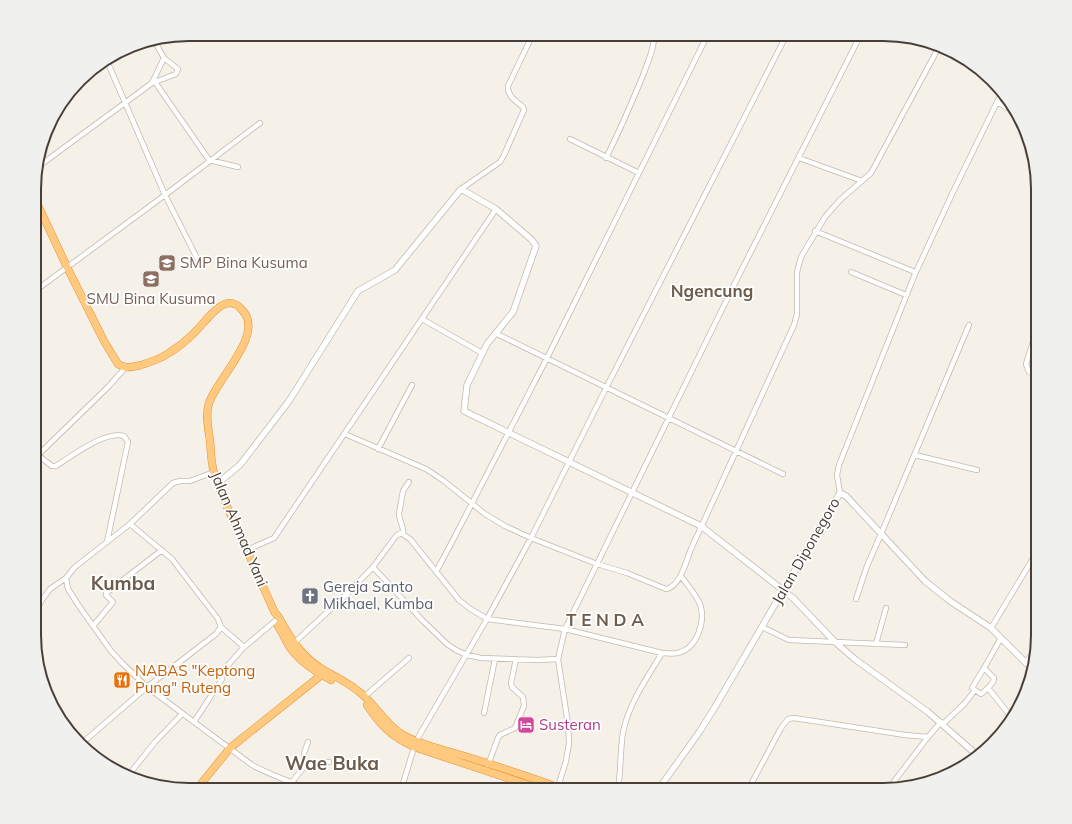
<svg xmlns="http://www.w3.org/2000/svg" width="1072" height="824" font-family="Mulish,sans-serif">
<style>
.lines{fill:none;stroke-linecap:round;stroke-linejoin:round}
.minor-casing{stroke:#c4b9ac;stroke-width:6}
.tertiary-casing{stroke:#c4b9ac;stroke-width:7}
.trunk-casing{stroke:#e8912e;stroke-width:8}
.minor{stroke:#fff;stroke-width:4.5}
.tertiary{stroke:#fff;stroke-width:5.5}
.trunk{stroke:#ffca7f;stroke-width:7}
.labels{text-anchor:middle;stroke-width:3.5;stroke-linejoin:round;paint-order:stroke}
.education-label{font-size:15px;fill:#785e54;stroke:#fff;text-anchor:start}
.street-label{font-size:15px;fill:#493f36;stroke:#fff}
.worship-label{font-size:15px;fill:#5b616d;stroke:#fff;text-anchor:start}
.food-label{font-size:15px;fill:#c56008;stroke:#fff;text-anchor:start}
.hotel-label{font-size:15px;fill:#b23c85;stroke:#fff;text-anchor:start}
.quarter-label{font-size:17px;font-weight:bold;fill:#6c5c4c;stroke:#fff}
.district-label{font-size:19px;font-weight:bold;fill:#6c5c4c;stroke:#fff}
.rim{fill:none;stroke:#493f36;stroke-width:2}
</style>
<rect width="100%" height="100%" fill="#f5f0e8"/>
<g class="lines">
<defs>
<path id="minor" d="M154 40 164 58
M107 61 165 195 200 264
M155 82 209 160 238 167
M997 102 1016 113
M570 139 639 173
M606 158C620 130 632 102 644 73 648 61 655 47 654 34
M799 158 862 181
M35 169 152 83 164 58 178 69 176 74 152 83
M461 189 500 162 504 155 524 110 523 107C516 101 507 96 508 86L533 34
M815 231 915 272
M851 272 906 295
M35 291 165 195 260 123
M422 319 482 353
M495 333 783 474
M1038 375 1029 372 1026 364 1038 326
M345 434 426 469 444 481 485 514 505 526 531 538 597 564 627 573 661 587 666 589C681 586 686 561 691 549L794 325 797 314V272L801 257 825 217 840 200 871 173 940 45
M378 449 412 385
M35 453 52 466H56C72 456 106 430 124 436L128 442 107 542
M915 455 977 470
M35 458 109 386 125 368
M214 472 190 481H180L173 483 130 524 75 567 66 578 68 589 81 609 111 651 122 663 147 687 252 765C270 775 290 781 309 790
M840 493 837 475 839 465 915 274 954 190 1001 94
M403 533C404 526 399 521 399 514L403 491 409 482
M247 550 274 538 496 209
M373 567 422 620 447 644 456 650 467 655 481 658 537 660 558 659
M436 572 453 540 547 358 708 34
M34 590 40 604
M856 599 867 566 881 534 969 325
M34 611 50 589 66 578
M93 626 113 602 106 595V593L162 550
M221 627 244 647
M762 627 789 640 905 645
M991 628 1038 550
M1001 638 984 668 994 678 993 682 988 688 1012 718
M293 644 350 591 373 567 396 536 401 533 410 539 459 600 469 608 487 619 565 629 733 287 861 34
M876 644 886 608
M1025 662 1036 652
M984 668 972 688 981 694 988 688
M365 696 409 658
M484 713 495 659
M194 722 222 679 223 671 243 648 275 621
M943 724 965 703 975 690
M81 744 147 687 216 634 221 627 218 619 172 559 130 524
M488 765 498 738 500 735 515 728 524 706 523 697 512 687 511 683 516 659
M304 767V753L308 742
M131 772 155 742 182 714
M292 782 304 767 329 762
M889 788 928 737
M401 790 416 741 487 619 531 538 606 388 787 34
M557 790 566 761 569 743 568 724 558 659 565 629 662 653C667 653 673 654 678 653 697 648 706 622 700 604 696 594 687 585 681 576
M618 790C621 771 620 751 623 732 629 703 647 678 662 653
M748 790 781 728 788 719 794 718 905 735 928 737 941 722"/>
<path id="tertiary" d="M218 483 240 465 289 401 358 291 395 270 461 189 496 209 532 240 536 246 513 312 487 344 470 379 467 385 464 411 701 526 793 598 835 642 856 660 928 712 977 755
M658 790 700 731 715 707 840 493 846 496 925 581 950 601 991 628 1032 669"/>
<path id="trunk" d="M35 199 67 267 104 341 118 364C126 369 132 367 141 365 151 362 160 359 169 353 177 348 186 341 193 334 202 326 216 304 229 303 234 303 239 306 242 310 267 334 212 383 208 407 206 418 208 429 210 440 211 451 211 463 214 473 220 494 231 515 240 535 252 561 263 587 275 613L278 616C291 640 303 659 327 672 338 678 348 683 358 691 375 703 384 724 403 735 419 744 437 748 454 753 479 760 502 768 526 776 539 781 551 784 563 790
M278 626C282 632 285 639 289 646 298 660 316 672 331 680
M367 705C381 726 391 736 414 747L544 790
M196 790 230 748 324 673"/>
</defs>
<use href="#minor" class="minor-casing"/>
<use href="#tertiary" class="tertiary-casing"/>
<use href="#trunk" class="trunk-casing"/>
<use href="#minor" class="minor"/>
<use href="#tertiary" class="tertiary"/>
<use href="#trunk" class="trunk"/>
</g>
<defs>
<symbol id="school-square" viewBox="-11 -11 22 22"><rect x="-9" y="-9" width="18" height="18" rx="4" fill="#8d6e63" stroke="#fff"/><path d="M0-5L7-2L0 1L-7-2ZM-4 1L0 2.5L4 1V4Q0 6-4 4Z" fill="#fff"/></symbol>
<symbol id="church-square" viewBox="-11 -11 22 22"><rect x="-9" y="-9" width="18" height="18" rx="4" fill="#6b7280" stroke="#fff"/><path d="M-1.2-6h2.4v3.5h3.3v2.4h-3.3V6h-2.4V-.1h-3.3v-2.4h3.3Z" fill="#fff"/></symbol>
<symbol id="restaurant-square" viewBox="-11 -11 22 22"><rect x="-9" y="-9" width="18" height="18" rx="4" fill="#e8710a" stroke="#fff"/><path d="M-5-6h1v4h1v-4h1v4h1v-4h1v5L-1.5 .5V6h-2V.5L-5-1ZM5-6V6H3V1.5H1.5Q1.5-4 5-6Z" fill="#fff"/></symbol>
<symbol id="hotel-square" viewBox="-11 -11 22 22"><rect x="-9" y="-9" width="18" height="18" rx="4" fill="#d1479c" stroke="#fff"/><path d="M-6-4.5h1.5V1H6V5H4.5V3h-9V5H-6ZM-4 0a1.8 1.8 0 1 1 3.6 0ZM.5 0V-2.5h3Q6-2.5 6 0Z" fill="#fff"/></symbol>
</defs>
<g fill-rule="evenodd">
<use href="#school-square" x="157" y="253" width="20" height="20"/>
<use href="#school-square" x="141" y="269" width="20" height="20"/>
<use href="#church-square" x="300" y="586" width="20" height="20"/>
<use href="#restaurant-square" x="112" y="670" width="20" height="20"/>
<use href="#hotel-square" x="516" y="715" width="20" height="20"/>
</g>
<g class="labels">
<g class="education-label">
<text x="180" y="268">SMP Bina Kusuma</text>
<text x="151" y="304" text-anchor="middle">SMU Bina Kusuma</text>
</g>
<g class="street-label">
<text transform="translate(239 529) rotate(67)" y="5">Jalan Ahmad Yani</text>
<text transform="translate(806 551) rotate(-60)" y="5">Jalan Diponegoro</text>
</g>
<g class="worship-label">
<text x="323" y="592">Gereja Santo<tspan x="323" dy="17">Mikhael, Kumba</tspan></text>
</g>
<g class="food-label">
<text x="135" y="676">NABAS "Keptong<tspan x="135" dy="17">Pung" Ruteng</tspan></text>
</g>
<g class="hotel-label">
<text x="539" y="730">Susteran</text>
</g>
<g class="quarter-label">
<text x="712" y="297">Ngencung</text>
<text x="605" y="626">T E N D A</text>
</g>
<g class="district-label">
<text x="123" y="590">Kumba</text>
<text x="332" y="770">Wae Buka</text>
</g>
</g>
<path d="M0 0H1072V824H0ZM189 41H883A148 148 0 0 1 1031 189V635A148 148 0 0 1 883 783H189A148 148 0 0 1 41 635V189A148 148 0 0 1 189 41Z" fill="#f0f0ef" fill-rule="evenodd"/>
<path class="rim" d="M189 41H883A148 148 0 0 1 1031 189V635A148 148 0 0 1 883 783H189A148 148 0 0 1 41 635V189A148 148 0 0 1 189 41Z"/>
</svg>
